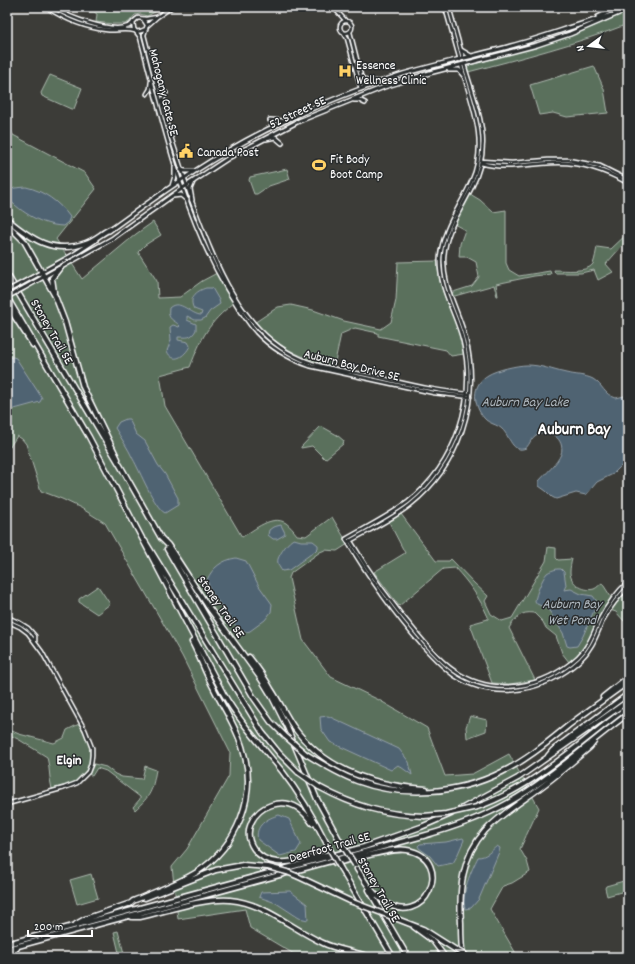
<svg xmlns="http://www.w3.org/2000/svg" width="635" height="964" font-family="Dekko,sans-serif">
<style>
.green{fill:#5a705c;stroke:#acb8ae}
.water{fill:#4f6372;stroke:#95a1aa}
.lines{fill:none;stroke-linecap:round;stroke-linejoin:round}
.minor-casing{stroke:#fff;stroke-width:5.5}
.major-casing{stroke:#fff;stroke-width:6}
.highway-casing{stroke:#fff;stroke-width:7}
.minor{stroke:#2a2d2e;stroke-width:2.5}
.major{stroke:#2a2d2e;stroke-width:3}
.highway{stroke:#2a2d2e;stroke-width:4}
.major-bridge-casing{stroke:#fff;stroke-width:6;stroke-linecap:butt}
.highway-bridge-casing{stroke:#fff;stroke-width:7;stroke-linecap:butt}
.major-bridge{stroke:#2a2d2e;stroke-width:3}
.highway-bridge{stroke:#2a2d2e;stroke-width:4}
.labels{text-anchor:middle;stroke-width:3;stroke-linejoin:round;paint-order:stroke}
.poi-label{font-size:13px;fill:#fff;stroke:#2a2d2e;text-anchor:start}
.street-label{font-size:13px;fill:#fff;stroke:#2a2d2e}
.water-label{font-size:14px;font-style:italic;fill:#b0b9c0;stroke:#2a2d2e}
.neighbourhood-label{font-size:14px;font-weight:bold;fill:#fff;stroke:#2a2d2e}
.district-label{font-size:17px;font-weight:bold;fill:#fff;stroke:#2a2d2e}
</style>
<rect width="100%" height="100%" fill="#3c3c38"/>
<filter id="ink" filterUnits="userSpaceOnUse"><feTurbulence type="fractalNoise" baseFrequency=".025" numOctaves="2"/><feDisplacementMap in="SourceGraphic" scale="8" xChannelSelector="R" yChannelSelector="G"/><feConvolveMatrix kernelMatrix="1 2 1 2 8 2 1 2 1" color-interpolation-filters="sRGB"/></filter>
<g filter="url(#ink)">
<path class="green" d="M85 7H165L147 16 140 14 135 15 129 22 125 24H113L96 22 97 14 94 12H90L82 9Z
M628 11V24C576 44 522 58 468 72L467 68 470 65C525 50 577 36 628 11Z
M594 66 604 89 608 113 567 117 553 113 539 115 530 85Z
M50 75 82 88 74 109H71L42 96 41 93Z
M7 122 13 135 85 173 96 189 56 239 82 279 136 234 153 222 161 235 145 245 138 252 157 281 158 298 180 297 202 281 217 273 234 303C208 323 202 337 190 367L160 375 165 406 242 537C254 530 272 514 286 523 290 526 294 531 297 535L306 536 332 517 348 544 337 551 325 550 320 552 291 573 289 578 303 640 331 677 379 700 427 728 445 776 472 774 509 754 539 808 520 849 527 861 530 872 512 883 503 886 490 909 518 957H299L250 928 245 909 178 919 172 867 187 849 229 776 230 752 182 656 105 523 81 508 62 499 41 491 26 444 22 439 17 436 9 448 7 449Z
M287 169 290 179 269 186 257 194H254L249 180 250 177Z
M470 194 480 200 493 212 506 210V263L509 270 519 276 550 271 551 274 534 276 496 284 498 296H497L494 285 451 297 450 293 472 286 479 277 476 262 467 257H459L460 244 465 230 454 224Z
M628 233V239L606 264 613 272 598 280 594 270 581 273H555L554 270C564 270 587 273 593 264 595 259 596 252 597 247L611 249Z
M438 261C437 284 447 301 455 321 459 332 462 343 464 354L451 356 446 350 378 336V333L355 328 341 334 334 366C299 358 281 348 254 323L278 307 291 305 313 310 344 321 381 329 391 322 396 300 398 262Z
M321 426 337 435 344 441 343 444 325 459 312 446 301 448V447Z
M401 514 436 561H449L451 559 474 583 488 596 485 601 491 614 502 621 512 618 546 561 548 547 556 548V558L558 560 572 559C571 563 570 568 570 572 570 583 583 592 594 589 597 588 600 584 602 583L611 597C596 620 591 645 569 662L562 653 556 636 546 628 543 622 534 613C520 611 516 618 509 628L535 680 510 684 492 683 470 624 488 619V617C480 598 468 582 455 568L443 569 399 606 374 572 405 553 389 522Z
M98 586 110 604 97 614 79 602V599Z
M623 594 625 595 628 599V620L625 622 616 612 610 610Z
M470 716 487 720 486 731 467 738 466 727Z
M79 724C83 731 87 737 89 744 93 759 87 776 73 783 67 786 59 787 52 789 49 778 50 768 47 757L18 739 7 734V729L19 734 54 743 64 738 67 730Z
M94 764 106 767 115 774 122 777 142 779 145 766 156 770C152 792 151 795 135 810L133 807 140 799V797L106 771 97 768 92 776 89 774Z
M91 874 98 898 77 904 70 880Z
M627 880 628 881V890L607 896 605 888 606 886Z
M118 931 125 957H120L114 932Z"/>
<path class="water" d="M26 187C44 191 59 202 70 217L68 222 63 226C41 225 23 213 7 198V191L15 188Z
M206 288H212L219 300 220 304 210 311 205 318 201 320H195L187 316V320L196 324V330C191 339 187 337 178 337V340L188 342 190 346C185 356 173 365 167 351L171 340 170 327 173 325 179 327 180 326C174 319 167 321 169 308 180 298 191 315 201 315L202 312 194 309C188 298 196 291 206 288Z
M13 357 16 358 42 398 40 402 7 411V358Z
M527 365C541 365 552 370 566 373 575 375 585 375 593 379 604 386 603 394 616 398L628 395V464L621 466 613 474 597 482 586 495 576 493 556 499 552 497 546 491 539 486V481C546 473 557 464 561 454 566 439 548 427 536 435 531 438 530 444 526 448 512 454 510 436 502 429 497 424 489 424 484 418 473 405 471 385 488 375 496 370 517 365 527 365Z
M126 419H129L136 434 145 441 158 465 165 474 178 498V505L165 513C154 507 140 471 133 459 128 448 121 438 115 428L119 422Z
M281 525 285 533 284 535 277 539H273L268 535 269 530 273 527Z
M294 539 301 541H313L318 545V548L315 551 289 570 282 571C279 567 277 563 278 559 280 553 289 540 294 539Z
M236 558 246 561 259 586 272 604 271 612 265 620 250 631 246 632 239 630 211 592 207 580C212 568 222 560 236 558Z
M557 569H561L564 572 566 585 564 590 571 589 581 594 593 596 596 600V606L583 636 577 646 570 647 567 646 563 633 550 612 546 608 537 604 535 601C536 594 542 579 547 573 550 571 553 570 557 569Z
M328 716 399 749 409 762 412 775 398 765 391 770 330 742 321 729 320 717Z
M279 815 289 819 301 844 296 852 280 856 258 840C254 826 267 818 279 815Z
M463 838 464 840 457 856 453 863 438 866 430 856 419 848 418 846 420 844 446 842Z
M497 846 500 848 499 852 479 899 471 908 465 909C461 893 471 871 478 857 486 857 491 851 497 846Z
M290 891 307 904 308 920 299 918 276 903 259 897 261 892Z"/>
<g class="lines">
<defs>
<path id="minor" d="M46 7C63 18 86 28 107 30 116 31 126 28 135 31
M52 7C69 17 110 34 129 26 133 24 134 20 138 18L146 19 157 17
M333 7 345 20
M445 7 460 60
M449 7 463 58
M143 19 147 25 144 35 167 125 190 195
M340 27a6 6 0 1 1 12 0a6 6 0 1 1-12 0Z
M133 22 134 29 140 37C163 123 182 212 227 289 236 304 245 319 256 332 271 348 290 359 310 366L434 393 470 397
M147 26 157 17 172 7
M136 32 141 31 146 29
M350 32 364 88
M344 33 347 38 361 89
M461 65C471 103 489 141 472 180 461 206 443 228 440 257 438 288 456 312 463 341 477 400 456 464 408 502 389 516 367 527 346 539 368 576 393 612 422 645 432 656 442 667 455 676 496 702 546 691 580 660 593 648 597 633 604 618 611 606 619 596 628 587
M147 94 150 89 151 81
M163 107V99L166 93
M481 161 512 163 548 160H568L600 166 628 180
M481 163C504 170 528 164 551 163 578 161 605 170 628 183
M191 199C213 258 239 332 301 359 323 369 348 371 372 376 404 383 437 392 470 394
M350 540C370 574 393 606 419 636 429 648 440 661 453 670 493 698 543 689 578 657 589 647 593 634 599 621 607 606 616 593 628 582
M348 542C369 530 391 520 410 505 459 466 481 401 466 340 459 310 442 288 444 256 446 231 460 211 471 189 495 143 477 110 464 64
M7 617 20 623 28 628 35 636V641
M7 621 20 627 28 633 42 652 85 730 92 748V755L91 764 88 772 77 783 64 788 7 804"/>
<path id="major" d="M598 17 619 7
M461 50 471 56
M449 70H459L464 76
M361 77 366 81 380 82
M354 100H359L365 103
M270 120 283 121
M266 139 275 137 282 143
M181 170 185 171H195
M172 186 175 176V167
M173 196 181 195 187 200
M192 200 190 189 193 182
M109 231C165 190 222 150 285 121 322 103 361 88 400 75 437 64 475 56 511 46 545 37 578 24 612 15
M22 283 73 255 96 240
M24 288 113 238 183 188 230 157 299 121 384 87 433 72 537 45 570 34 628 9"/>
<path id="highway" d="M7 219C31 239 53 255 86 243 95 240 102 233 110 229
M7 224 24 241 55 296 65 322 83 387 118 459
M7 274 121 467 161 538 168 545 207 605 261 679 272 697 287 727 317 799 341 843
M54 292 52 278 59 269
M7 297 89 437 223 693C240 722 261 745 282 771 300 794 315 820 328 846
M7 305 33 345
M145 541 262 732 279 753 298 772
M167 549 254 698 271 722 285 736
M249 657C257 667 265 678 271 689 279 701 285 714 293 726 324 770 375 786 426 789
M603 697 628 677
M306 754C322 764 338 774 357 781 403 798 458 794 502 772 527 760 548 742 569 725 589 710 609 696 628 682
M548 756 553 750 628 694
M319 787C354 806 384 815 424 816
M477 807C533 788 580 742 628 707
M459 810 518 778 628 701
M312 823C308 817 304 812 298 808 282 798 259 805 251 823 243 842 258 860 277 862 295 864 314 855 332 854
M335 863C353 860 391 847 407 850 457 858 425 934 382 900 371 892 364 880 357 869
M341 869 393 957
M299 877 350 901
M369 890 408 957
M145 898 216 870 243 865 268 867
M130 904 133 901C154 892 178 884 197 872 237 846 258 796 243 750 237 727 223 708 213 687 205 672 200 657 192 642
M132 917H140C167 911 203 898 230 900 265 903 292 929 323 943 337 950 354 951 369 957
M392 917 423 929 456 950
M76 924 85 919 131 903
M414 927 433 941 445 957
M7 944 364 847 421 827 451 814
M7 949 423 836C452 828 481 818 508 803 551 779 588 743 628 714
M7 954 11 953 17 948
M463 957C461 946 461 935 461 923 459 891 461 857 485 831 499 816 516 805 533 793 553 779 571 763 590 747L594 742"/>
</defs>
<use href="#minor" class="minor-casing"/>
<use href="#major" class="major-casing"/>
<use href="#highway" class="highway-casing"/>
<use href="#minor" class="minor"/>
<use href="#major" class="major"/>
<use href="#highway" class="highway"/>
<defs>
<path id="major-bridge" d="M7 291 22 283
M7 297 24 288"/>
<path id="highway-bridge" d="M285 736 306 754
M298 772 319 787
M424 816 446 814 477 807
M341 843 355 865
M328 846 341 869
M268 867 287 872 299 877
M350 901 392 917
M456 950 467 956"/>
</defs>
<use href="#major-bridge" class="major-bridge-casing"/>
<use href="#highway-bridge" class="highway-bridge-casing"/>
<use href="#major-bridge" class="major-bridge"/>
<use href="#highway-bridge" class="highway-bridge"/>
</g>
</g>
<defs>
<symbol id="hospital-bare" viewBox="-9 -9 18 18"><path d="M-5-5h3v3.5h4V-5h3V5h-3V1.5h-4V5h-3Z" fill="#ffd166" stroke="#2a2d2e" stroke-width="2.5" paint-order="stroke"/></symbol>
<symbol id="civic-bare" viewBox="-9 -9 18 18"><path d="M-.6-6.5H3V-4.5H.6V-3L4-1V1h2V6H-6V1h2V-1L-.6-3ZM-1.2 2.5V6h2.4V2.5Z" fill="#ffd166" stroke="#2a2d2e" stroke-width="2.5" paint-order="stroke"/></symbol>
<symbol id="stadium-bare" viewBox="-9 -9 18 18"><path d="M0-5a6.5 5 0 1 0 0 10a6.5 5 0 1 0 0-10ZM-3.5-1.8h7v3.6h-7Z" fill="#ffd166" stroke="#2a2d2e" stroke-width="2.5" paint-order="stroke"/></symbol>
</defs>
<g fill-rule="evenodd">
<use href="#hospital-bare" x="335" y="61" width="20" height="20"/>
<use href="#civic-bare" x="176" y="141" width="20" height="20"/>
<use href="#stadium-bare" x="309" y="155" width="20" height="20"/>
</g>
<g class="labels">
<g class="poi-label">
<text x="356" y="69">Essence<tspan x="356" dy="15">Wellness Clinic</tspan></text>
<text x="197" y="156">Canada Post</text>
<text x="330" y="163">Fit Body<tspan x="330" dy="15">Boot Camp</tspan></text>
</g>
<g class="street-label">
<text transform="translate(165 92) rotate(76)" y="5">Mahogany Gate SE</text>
<text transform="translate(297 111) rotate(-25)" y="5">52 Street SE</text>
<text transform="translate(53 331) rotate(60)" y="5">Stoney Trail SE</text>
<text transform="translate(352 364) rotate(14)" y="5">Auburn Bay Drive SE</text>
<text transform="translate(222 606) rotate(55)" y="5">Stoney Trail SE</text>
<text transform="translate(329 846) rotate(-16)" y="5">Deerfoot Trail SE</text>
<text transform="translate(380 889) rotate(60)" y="5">Stoney Trail SE</text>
</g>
<g class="water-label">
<text x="525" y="406">Auburn Bay Lake</text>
<text x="572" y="608">Auburn Bay<tspan x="572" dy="16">Wet Pond</tspan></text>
</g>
<g class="neighbourhood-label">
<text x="69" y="764">Elgin</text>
</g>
<g class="district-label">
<text x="574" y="434">Auburn Bay</text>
</g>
</g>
<rect width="635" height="964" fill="none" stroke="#2a2d2e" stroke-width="24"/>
<rect x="12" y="12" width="611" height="940" fill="none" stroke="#fff" stroke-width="1.5" filter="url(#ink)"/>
<g transform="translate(589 46) rotate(255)" stroke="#2a2d2e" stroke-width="3" paint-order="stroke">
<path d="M0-3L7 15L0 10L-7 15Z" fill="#ffffff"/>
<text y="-6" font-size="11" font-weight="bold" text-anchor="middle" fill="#ffffff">N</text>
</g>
<path d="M28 930v6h64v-6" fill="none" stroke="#ffffff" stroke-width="2"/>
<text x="34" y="930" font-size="12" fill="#ffffff" stroke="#2a2d2e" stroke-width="3" paint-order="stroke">200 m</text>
</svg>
